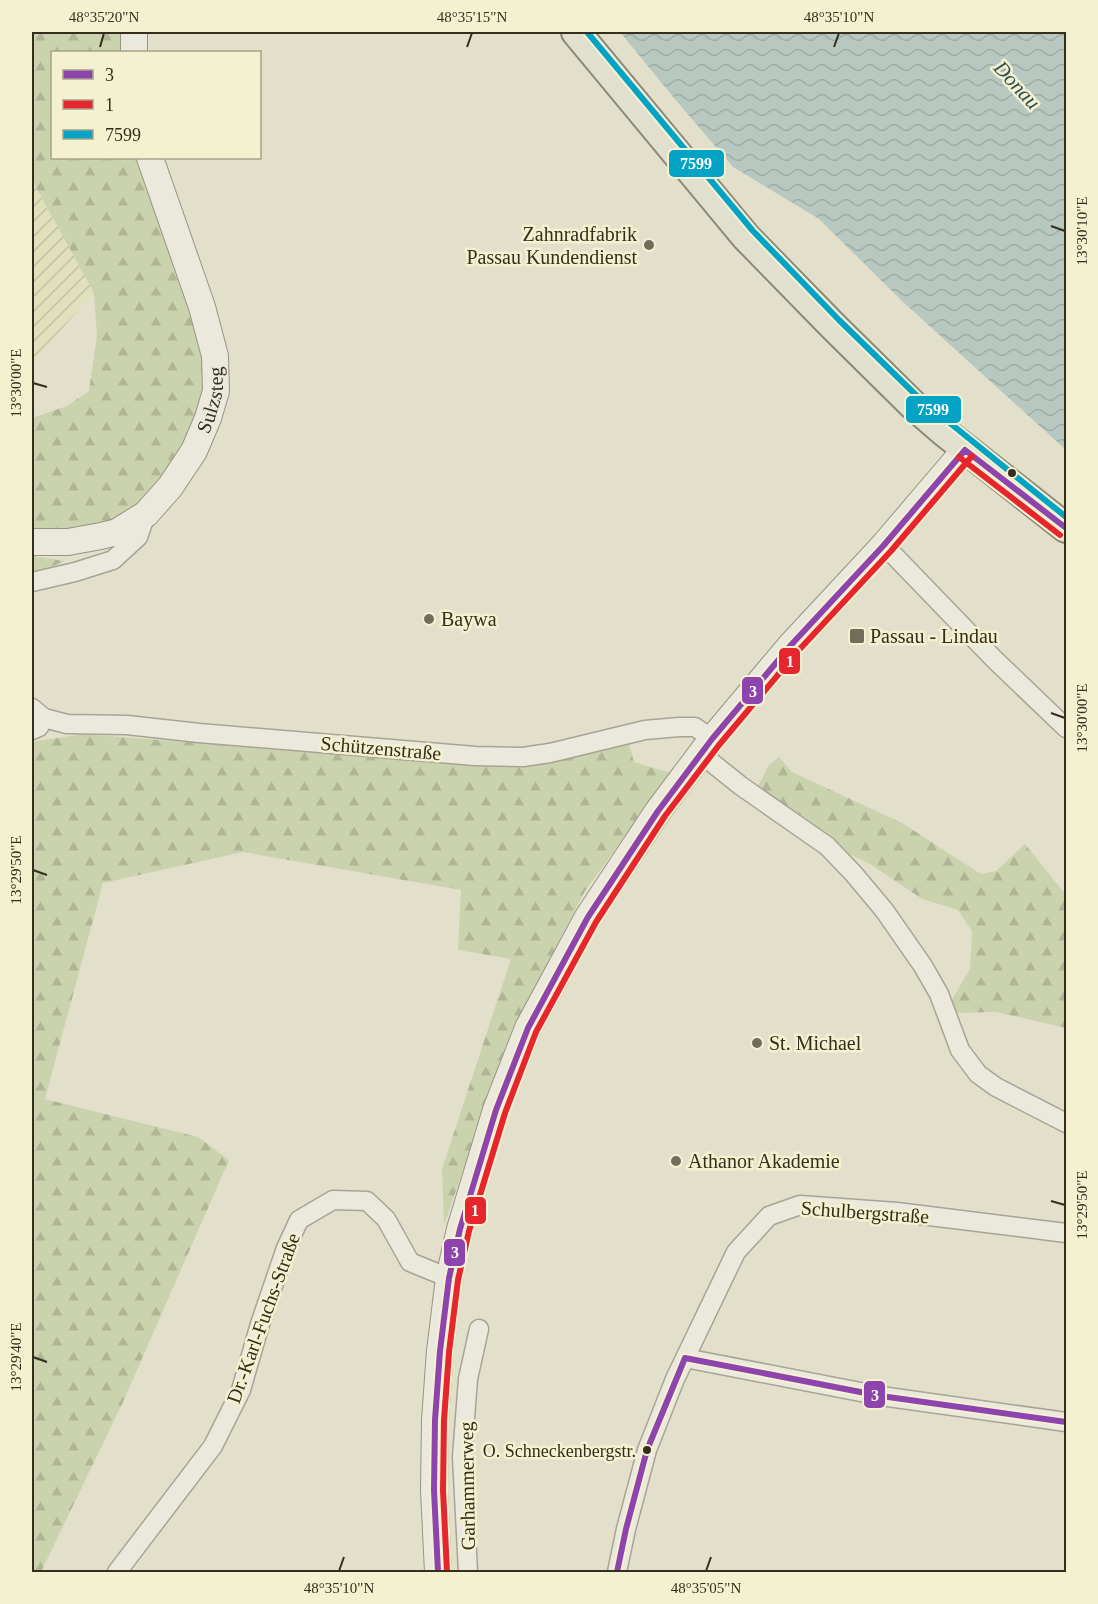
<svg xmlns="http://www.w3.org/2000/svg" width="1098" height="1604" font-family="Georgia,serif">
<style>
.farmland{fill:url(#farmland-furrows)}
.forest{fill:url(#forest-firs)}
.water{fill:url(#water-waves)}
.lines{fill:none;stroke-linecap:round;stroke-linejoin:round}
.street-casing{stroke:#a7a495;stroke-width:21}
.secondary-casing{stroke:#979484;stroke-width:28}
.primary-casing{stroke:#8c897b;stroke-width:32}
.street{stroke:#eae9dc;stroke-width:18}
.secondary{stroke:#eae9dc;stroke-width:26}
.primary{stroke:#e1e0ce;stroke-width:28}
.bus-1-casing{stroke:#f4f1d1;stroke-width:10}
.bus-2-casing{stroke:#f4f1d1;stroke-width:10}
.bus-3-casing{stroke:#f4f1d1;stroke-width:10}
.bus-1{stroke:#8e44ad;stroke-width:6}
.bus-2{stroke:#e6252c;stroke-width:6}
.bus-3{stroke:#03a3c5;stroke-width:6}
.ticks{fill:none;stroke:#352e1d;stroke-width:2}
.poi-dot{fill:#726c5a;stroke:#f4f1d1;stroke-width:2}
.bus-dot{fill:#352e1d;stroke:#f4f1d1;stroke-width:2}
.labels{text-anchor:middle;stroke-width:5;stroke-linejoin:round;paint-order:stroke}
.bus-label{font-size:18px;fill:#352e1d;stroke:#f4f1d1;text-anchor:end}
.poi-label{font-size:20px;fill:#352e1d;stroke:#f4f1d1;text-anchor:start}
.street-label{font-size:20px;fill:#352e1d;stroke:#f4f1d1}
.water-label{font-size:21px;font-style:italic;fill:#2d4e54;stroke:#f4f1d1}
.line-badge{stroke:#f4f1d1;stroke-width:2}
.badge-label{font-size:16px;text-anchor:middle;font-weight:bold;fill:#fff}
.neatline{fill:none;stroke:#352e1d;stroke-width:2}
.ticks-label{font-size:15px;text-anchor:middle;fill:#352e1d}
</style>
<defs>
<pattern id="farmland-furrows" width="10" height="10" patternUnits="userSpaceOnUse" patternTransform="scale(1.5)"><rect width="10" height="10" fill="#e0e1bc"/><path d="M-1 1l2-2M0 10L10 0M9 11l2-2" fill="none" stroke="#c1c1a1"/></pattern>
<pattern id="forest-firs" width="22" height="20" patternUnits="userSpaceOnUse" patternTransform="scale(1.5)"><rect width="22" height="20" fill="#cbd3ae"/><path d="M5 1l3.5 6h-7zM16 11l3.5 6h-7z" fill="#afb595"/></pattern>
<pattern id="water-waves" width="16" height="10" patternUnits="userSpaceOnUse" patternTransform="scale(1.5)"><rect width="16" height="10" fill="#b7c8c0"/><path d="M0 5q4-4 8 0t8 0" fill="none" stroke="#9eaca5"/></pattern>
</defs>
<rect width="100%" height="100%" fill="#e2e0cb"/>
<path class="farmland" d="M32 180 94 293 32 362Z"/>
<path class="forest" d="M32 32H128L127 52H52V158H143L201 325 205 387 191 434 154 491 117 519 77 529 32 533V418L67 406 89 391 97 336 94 293 32 180Z
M32 556 65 561 42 571 32 573Z
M83 734 471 764 520 766 551 761 628 740 634 762 671 773 585 891 511 1034 444 1225 442 1169 511 959 458 950 461 890 243 852 103 883 45 1099 198 1137 229 1160 123 1402 41 1572H32V742Z
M779 757 792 772 902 823 981 874 996 871 1025 844 1066 895V1028L996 1012 956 1013 951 1001 970 969 972 931 958 910 922 899 870 864 849 854 807 819 758 786 769 765Z"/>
<path class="water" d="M620 32H1066V450L902 301 819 219 733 167 674 98Z"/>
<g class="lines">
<defs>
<path id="street" d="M884 545 994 659 1066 728
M32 582 75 572 113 560 138 537 146 514
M32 708 44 718 67 724 127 725 199 733 475 756 523 757 550 753 645 730 679 727H695L712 739
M32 730 39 727 44 718
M701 754 741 786 827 846 853 873 884 910 923 966 939 994 960 1050 978 1074 996 1087 1066 1123
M685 1358 881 1396 1066 1422
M117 1572 213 1446 241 1390 260 1324 286 1248 299 1220 333 1200 367 1201 386 1219 410 1262 449 1278
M468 1572 462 1457 468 1379 479 1329
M617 1572 626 1529 647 1450 675 1379 736 1252 769 1216 800 1205 897 1212 1066 1233"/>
<g id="secondary">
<path d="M134 32V52"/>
<path id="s1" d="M32 542H68L101 536 117 532 146 514 170 487 194 451 208 418 216 391 215 356 202 307 150 158"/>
<path d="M438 1572 434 1490 435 1420 440 1351 449 1278 460 1229 496 1110 528 1028 588 917 658 811 712 739 791 645 884 545 965 450"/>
</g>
<path id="primary" d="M576 32 746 237 833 326 913 405 943 431 1066 528"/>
</defs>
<use href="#street" class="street-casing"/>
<use href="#secondary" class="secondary-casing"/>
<use href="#primary" class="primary-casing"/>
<use href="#street" class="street"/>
<use href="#secondary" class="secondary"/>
<use href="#primary" class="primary"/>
<defs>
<path id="bus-1" d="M965 450 1066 528
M685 1358 881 1396 1066 1422
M438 1572 434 1490 435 1420 440 1351 449 1278 460 1229 496 1110 528 1028 588 917 658 811 712 739 791 645 884 545 965 450
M617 1572 626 1529 647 1450 685 1358"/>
<path id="bus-2" d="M959 457 1060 535
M447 1572 443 1490 444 1420 449 1352 458 1280 469 1231 505 1113 536 1032 596 922 665 816 719 745 798 651 891 551 972 456"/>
<path id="bus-3" d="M587 32 753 231 839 320 919 398 1066 517"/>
</defs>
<use href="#bus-1" class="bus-1-casing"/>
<use href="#bus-2" class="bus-2-casing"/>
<use href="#bus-3" class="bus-3-casing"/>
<use href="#bus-1" class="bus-1"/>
<use href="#bus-2" class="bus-2"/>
<use href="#bus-3" class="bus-3"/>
</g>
<path class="ticks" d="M100 47 104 33M467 47 472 33M834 47 839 33M1051 226 1065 231M33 383 47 387M1051 713 1065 718M33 870 47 875M1051 1201 1065 1205M33 1357 47 1362M339 1571 344 1557M706 1571 711 1557"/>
<g class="poi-dot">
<circle cx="649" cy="245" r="6"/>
<circle cx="429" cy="619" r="6"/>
<rect x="849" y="628" width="16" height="16" rx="3"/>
<circle cx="757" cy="1043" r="6"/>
<circle cx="676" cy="1161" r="6"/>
</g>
<g class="bus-dot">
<circle cx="1012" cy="473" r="5"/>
<circle cx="647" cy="1450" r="5"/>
</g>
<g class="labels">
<g class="bus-label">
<text x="636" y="1457">O. Schneckenbergstr.</text>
</g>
<g class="poi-label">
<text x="637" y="241" text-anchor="end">Zahnradfabrik<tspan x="637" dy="23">Passau Kundendienst</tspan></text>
<text x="441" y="626">Baywa</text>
<text x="870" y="643">Passau - Lindau</text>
<text x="769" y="1050">St. Michael</text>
<text x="688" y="1168">Athanor Akademie</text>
</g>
<g class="street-label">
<text dy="7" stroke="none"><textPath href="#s1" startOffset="254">Sulzsteg</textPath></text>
<text transform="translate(381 748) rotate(5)" y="7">Schützenstraße</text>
<text transform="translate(865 1212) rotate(4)" y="7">Schulbergstraße</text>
<text transform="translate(263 1318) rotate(-70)" y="7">Dr.-Karl-Fuchs-Straße</text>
<text transform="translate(467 1486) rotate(-91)" y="7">Garhammerweg</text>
</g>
<g class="water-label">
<text transform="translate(1017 85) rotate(47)" y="7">Donau</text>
</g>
</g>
<g class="line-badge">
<rect x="668" y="149" width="57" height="29" rx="6" fill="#03a3c5"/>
<rect x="905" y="395" width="57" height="29" rx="6" fill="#03a3c5"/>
<rect x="778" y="647" width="23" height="28" rx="6" fill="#e6252c"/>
<rect x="741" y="676" width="23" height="29" rx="6" fill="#8e44ad"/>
<rect x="464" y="1196" width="23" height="29" rx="6" fill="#e6252c"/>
<rect x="443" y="1238" width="23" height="29" rx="6" fill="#8e44ad"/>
<rect x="863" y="1380" width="23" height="29" rx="6" fill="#8e44ad"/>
</g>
<g class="badge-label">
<text x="696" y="169">7599</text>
<text x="933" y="415">7599</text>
<text x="790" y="667">1</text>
<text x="753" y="697">3</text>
<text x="475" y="1216">1</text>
<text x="455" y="1258">3</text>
<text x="875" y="1401">3</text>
</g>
<rect width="1098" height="1604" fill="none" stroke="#f4f1d1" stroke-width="66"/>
<rect x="51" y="51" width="210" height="108" fill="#f4f1d1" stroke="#a8a389" stroke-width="1.5"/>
<rect x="63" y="70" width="30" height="9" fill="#8e44ad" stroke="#a8a389" stroke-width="1.5"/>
<text x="105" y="81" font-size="18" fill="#352e1d">3</text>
<rect x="63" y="100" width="30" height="9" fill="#e6252c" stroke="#a8a389" stroke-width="1.5"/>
<text x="105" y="111" font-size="18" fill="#352e1d">1</text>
<rect x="63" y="130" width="30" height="9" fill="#03a3c5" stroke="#a8a389" stroke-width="1.5"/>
<text x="105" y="141" font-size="18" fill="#352e1d">7599</text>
<rect x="33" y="33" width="1032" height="1538" class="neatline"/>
<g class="ticks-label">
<text x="104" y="22">48°35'20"N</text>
<text x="472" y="22">48°35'15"N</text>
<text x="839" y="22">48°35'10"N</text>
<text transform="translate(1082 231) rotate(-90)" y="5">13°30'10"E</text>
<text transform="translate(16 383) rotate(-90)" y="5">13°30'00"E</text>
<text transform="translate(1082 718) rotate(-90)" y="5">13°30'00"E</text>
<text transform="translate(16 870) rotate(-90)" y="5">13°29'50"E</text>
<text transform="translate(1082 1205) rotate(-90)" y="5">13°29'50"E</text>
<text transform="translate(16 1357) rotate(-90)" y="5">13°29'40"E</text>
<text x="339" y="1593">48°35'10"N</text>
<text x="706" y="1593">48°35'05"N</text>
</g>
</svg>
